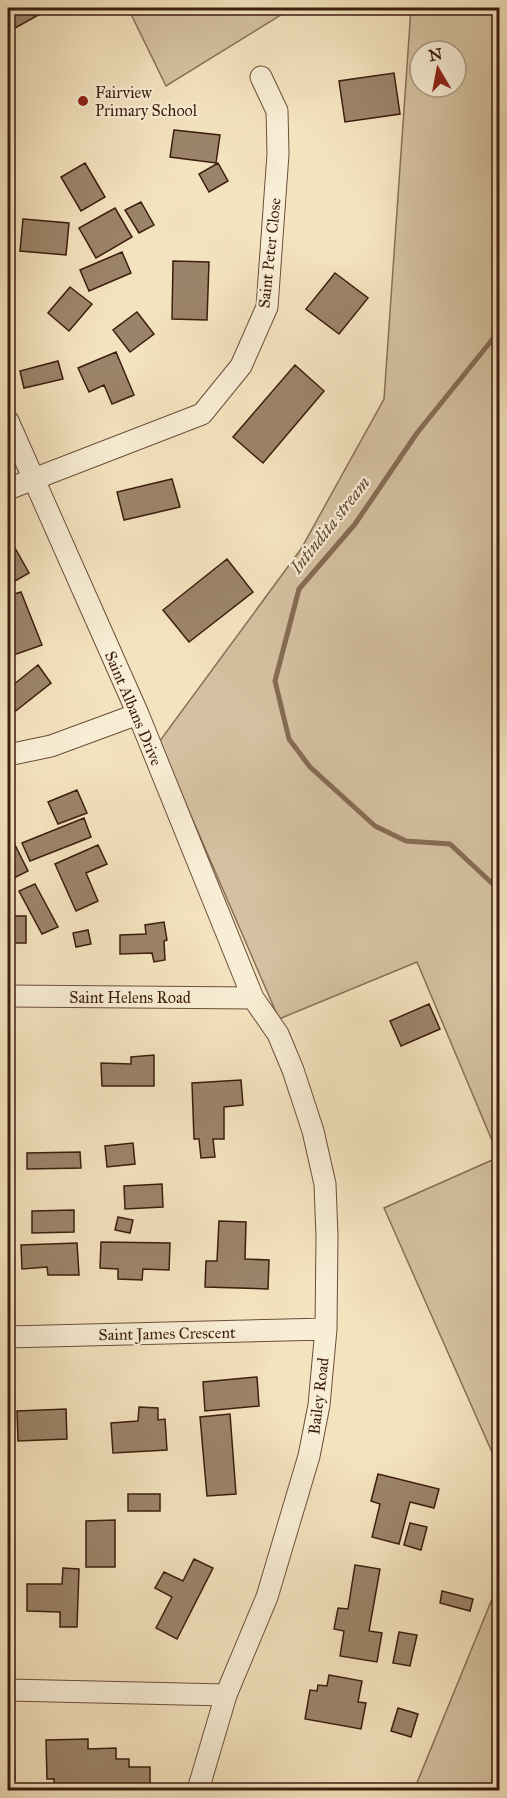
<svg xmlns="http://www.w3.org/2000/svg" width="507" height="1798" font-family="'IM FELL Great Primer',serif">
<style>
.green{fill:#d5c1a1;stroke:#896f58;stroke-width:1.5;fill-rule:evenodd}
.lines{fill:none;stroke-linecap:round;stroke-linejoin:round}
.stream{stroke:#866c54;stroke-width:5}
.building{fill:#9c846a;stroke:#3d1d0e;stroke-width:1.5}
.minor-casing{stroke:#6b4e3a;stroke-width:23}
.minor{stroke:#f8edd5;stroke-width:21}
.poi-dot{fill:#8f2418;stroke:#f8edd5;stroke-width:2}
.labels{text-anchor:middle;stroke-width:4.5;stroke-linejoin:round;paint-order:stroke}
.poi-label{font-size:16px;fill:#3d1d0e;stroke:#f8edd5;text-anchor:start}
.street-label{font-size:16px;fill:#3d1d0e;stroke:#f8edd5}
.water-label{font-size:18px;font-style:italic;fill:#674b37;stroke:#f8edd5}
</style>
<rect width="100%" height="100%" fill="#f4e3bf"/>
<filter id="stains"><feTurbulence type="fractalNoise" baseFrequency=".00333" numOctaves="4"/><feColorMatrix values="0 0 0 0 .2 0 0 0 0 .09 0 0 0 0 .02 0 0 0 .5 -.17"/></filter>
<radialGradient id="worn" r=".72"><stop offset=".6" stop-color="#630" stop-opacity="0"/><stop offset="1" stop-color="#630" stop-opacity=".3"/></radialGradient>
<path class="green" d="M128 8H292L166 86Z
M411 8H499V1157L417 962 279 1019 159 742 301 549 384 399ZM420 51H456V87H420Z
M499 1157V1468L384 1208Z
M499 1582V1790H414Z"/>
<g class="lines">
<path class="stream" d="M500 330 417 433 355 524 299 589 275 681 289 739 310 767 375 826 406 841 450 844 495 886 500 908"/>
</g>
<path class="building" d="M8 8H51L8 32Z
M394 73 400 114 345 122 339 81Z
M174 130 220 135 216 163 170 157Z
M85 163 105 197 81 211 61 177Z
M218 163 228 181 209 192 199 174Z
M141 202 154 225 139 233 125 210Z
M115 208 132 237 96 258 79 228Z
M23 219 69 223 66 255 20 251Z
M122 252 131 273 89 291 80 270Z
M173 261 209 262 207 320 172 319Z
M335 273 368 298 339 334 306 309Z
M70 287 92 304 69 331 48 313Z
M137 312 154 334 130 352 113 330Z
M116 352 134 395 112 404 104 385 89 392 78 368Z
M58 361 63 379 24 388 20 371Z
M295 365 324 391 263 463 233 437Z
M172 479 180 507 124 520 117 492Z
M10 539 29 573 8 585V540Z
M227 559 253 592 189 642 163 610Z
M21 592 42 645 8 657V596Z
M38 665 51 683 8 717V689Z
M77 790 87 813 58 824 48 802Z
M84 818 91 837 30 861 22 843Z
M11 837 28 871 12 879 8 868V839Z
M98 845 107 864 86 873 98 901 76 911 55 864Z
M35 884 58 927 42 934 19 891Z
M8 916H26V943H8Z
M164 922 167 940 164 941 165 960 154 962 152 953 120 954V935L146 934 145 925Z
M88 930 91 944 76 947 73 933Z
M429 1004 440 1029 401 1046 390 1021Z
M154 1055V1086H102L101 1063 131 1064V1057Z
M241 1080 243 1105 224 1107V1139H213L215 1157 201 1158 199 1139H194L192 1083Z
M8 1096H11V1118H8Z
M133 1143 135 1164 107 1167 105 1146Z
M80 1152 81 1168 27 1169V1153Z
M162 1184 163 1207 125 1209 124 1186Z
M74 1210V1232L32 1233V1211Z
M118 1217 133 1220 130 1233 115 1230Z
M219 1221 246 1222 245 1259 269 1260 268 1289 205 1287 206 1261H217Z
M101 1242 170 1243 169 1270 143 1269 142 1280 118 1279V1269L100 1268Z
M77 1243 79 1275H48L47 1267 22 1269 21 1245Z
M257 1377 259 1406 205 1411 203 1382Z
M139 1407 158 1408V1420L165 1419 167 1450 113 1453 111 1423 138 1421Z
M66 1409 67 1439 18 1441 17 1411Z
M230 1414 236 1494 207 1496 200 1417Z
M378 1474 439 1489 434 1508 410 1502 399 1544 372 1537 380 1504 371 1501Z
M128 1494H160V1511H128Z
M115 1520V1567H86V1521Z
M410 1523 427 1527 421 1550 404 1545Z
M194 1559 213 1568 177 1639 156 1628 172 1597 155 1588 164 1572 183 1581Z
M355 1565 380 1569 369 1631 382 1633 377 1662 340 1656 344 1631 334 1629 338 1608 348 1609Z
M63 1568 79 1569 77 1627H60V1612L27 1611V1584H62Z
M442 1591 473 1599 470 1611 440 1603Z
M399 1632 417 1635 410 1666 393 1663Z
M329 1675 362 1681 358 1702 366 1703 361 1729 305 1719 310 1690 317 1691 318 1685 327 1686Z
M398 1708 418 1714 411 1737 391 1731Z
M88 1739V1749L116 1748V1759H129V1767H150V1790H128V1785L87 1787V1790H54V1779H47L46 1740Z
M8 1755H14L15 1779H8Z"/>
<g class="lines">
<defs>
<path id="minor" d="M8 421 138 714 253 998 278 1034 293 1070 313 1131 325 1184 327 1236 326 1329 319 1405 309 1456 267 1597 226 1695 198 1790
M8 489 202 414 241 366 267 307 278 154 277 111 261 77
M8 755 51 746 138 714
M8 996 253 998
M8 1337 326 1329
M8 1690 226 1695"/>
</defs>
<use href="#minor" class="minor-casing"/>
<use href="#minor" class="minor"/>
</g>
<circle class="poi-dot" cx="83" cy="101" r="6"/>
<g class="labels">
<g class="poi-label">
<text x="95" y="98">Fairview<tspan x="95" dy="18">Primary School</tspan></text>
</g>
<g class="street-label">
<text transform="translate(269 253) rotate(-84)" y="6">Saint Peter Close</text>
<text transform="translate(134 708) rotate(67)" y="6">Saint Albans Drive</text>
<text x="130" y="1003">Saint Helens Road</text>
<text transform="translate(167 1333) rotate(-1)" y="6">Saint James Crescent</text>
<text transform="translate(318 1396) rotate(-83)" y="6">Bailey Road</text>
</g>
<g class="water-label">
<text transform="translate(330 525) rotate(-52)" y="6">Intindita stream</text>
</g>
</g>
<rect width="507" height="1798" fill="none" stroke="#f4e3bf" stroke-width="30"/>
<rect x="9" y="9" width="489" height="1780" fill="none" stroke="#3d1d0e" stroke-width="3"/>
<rect x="15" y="15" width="477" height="1768" fill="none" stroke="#3d1d0e" stroke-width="1.5"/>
<g transform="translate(438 69) rotate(350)"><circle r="28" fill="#f8edd5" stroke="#ad9a85" stroke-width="1.5"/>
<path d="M0-4.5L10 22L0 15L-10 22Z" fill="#8f2418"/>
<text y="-9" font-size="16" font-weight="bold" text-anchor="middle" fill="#3d1d0e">N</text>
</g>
<rect width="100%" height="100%" filter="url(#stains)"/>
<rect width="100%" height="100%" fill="url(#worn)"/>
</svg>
